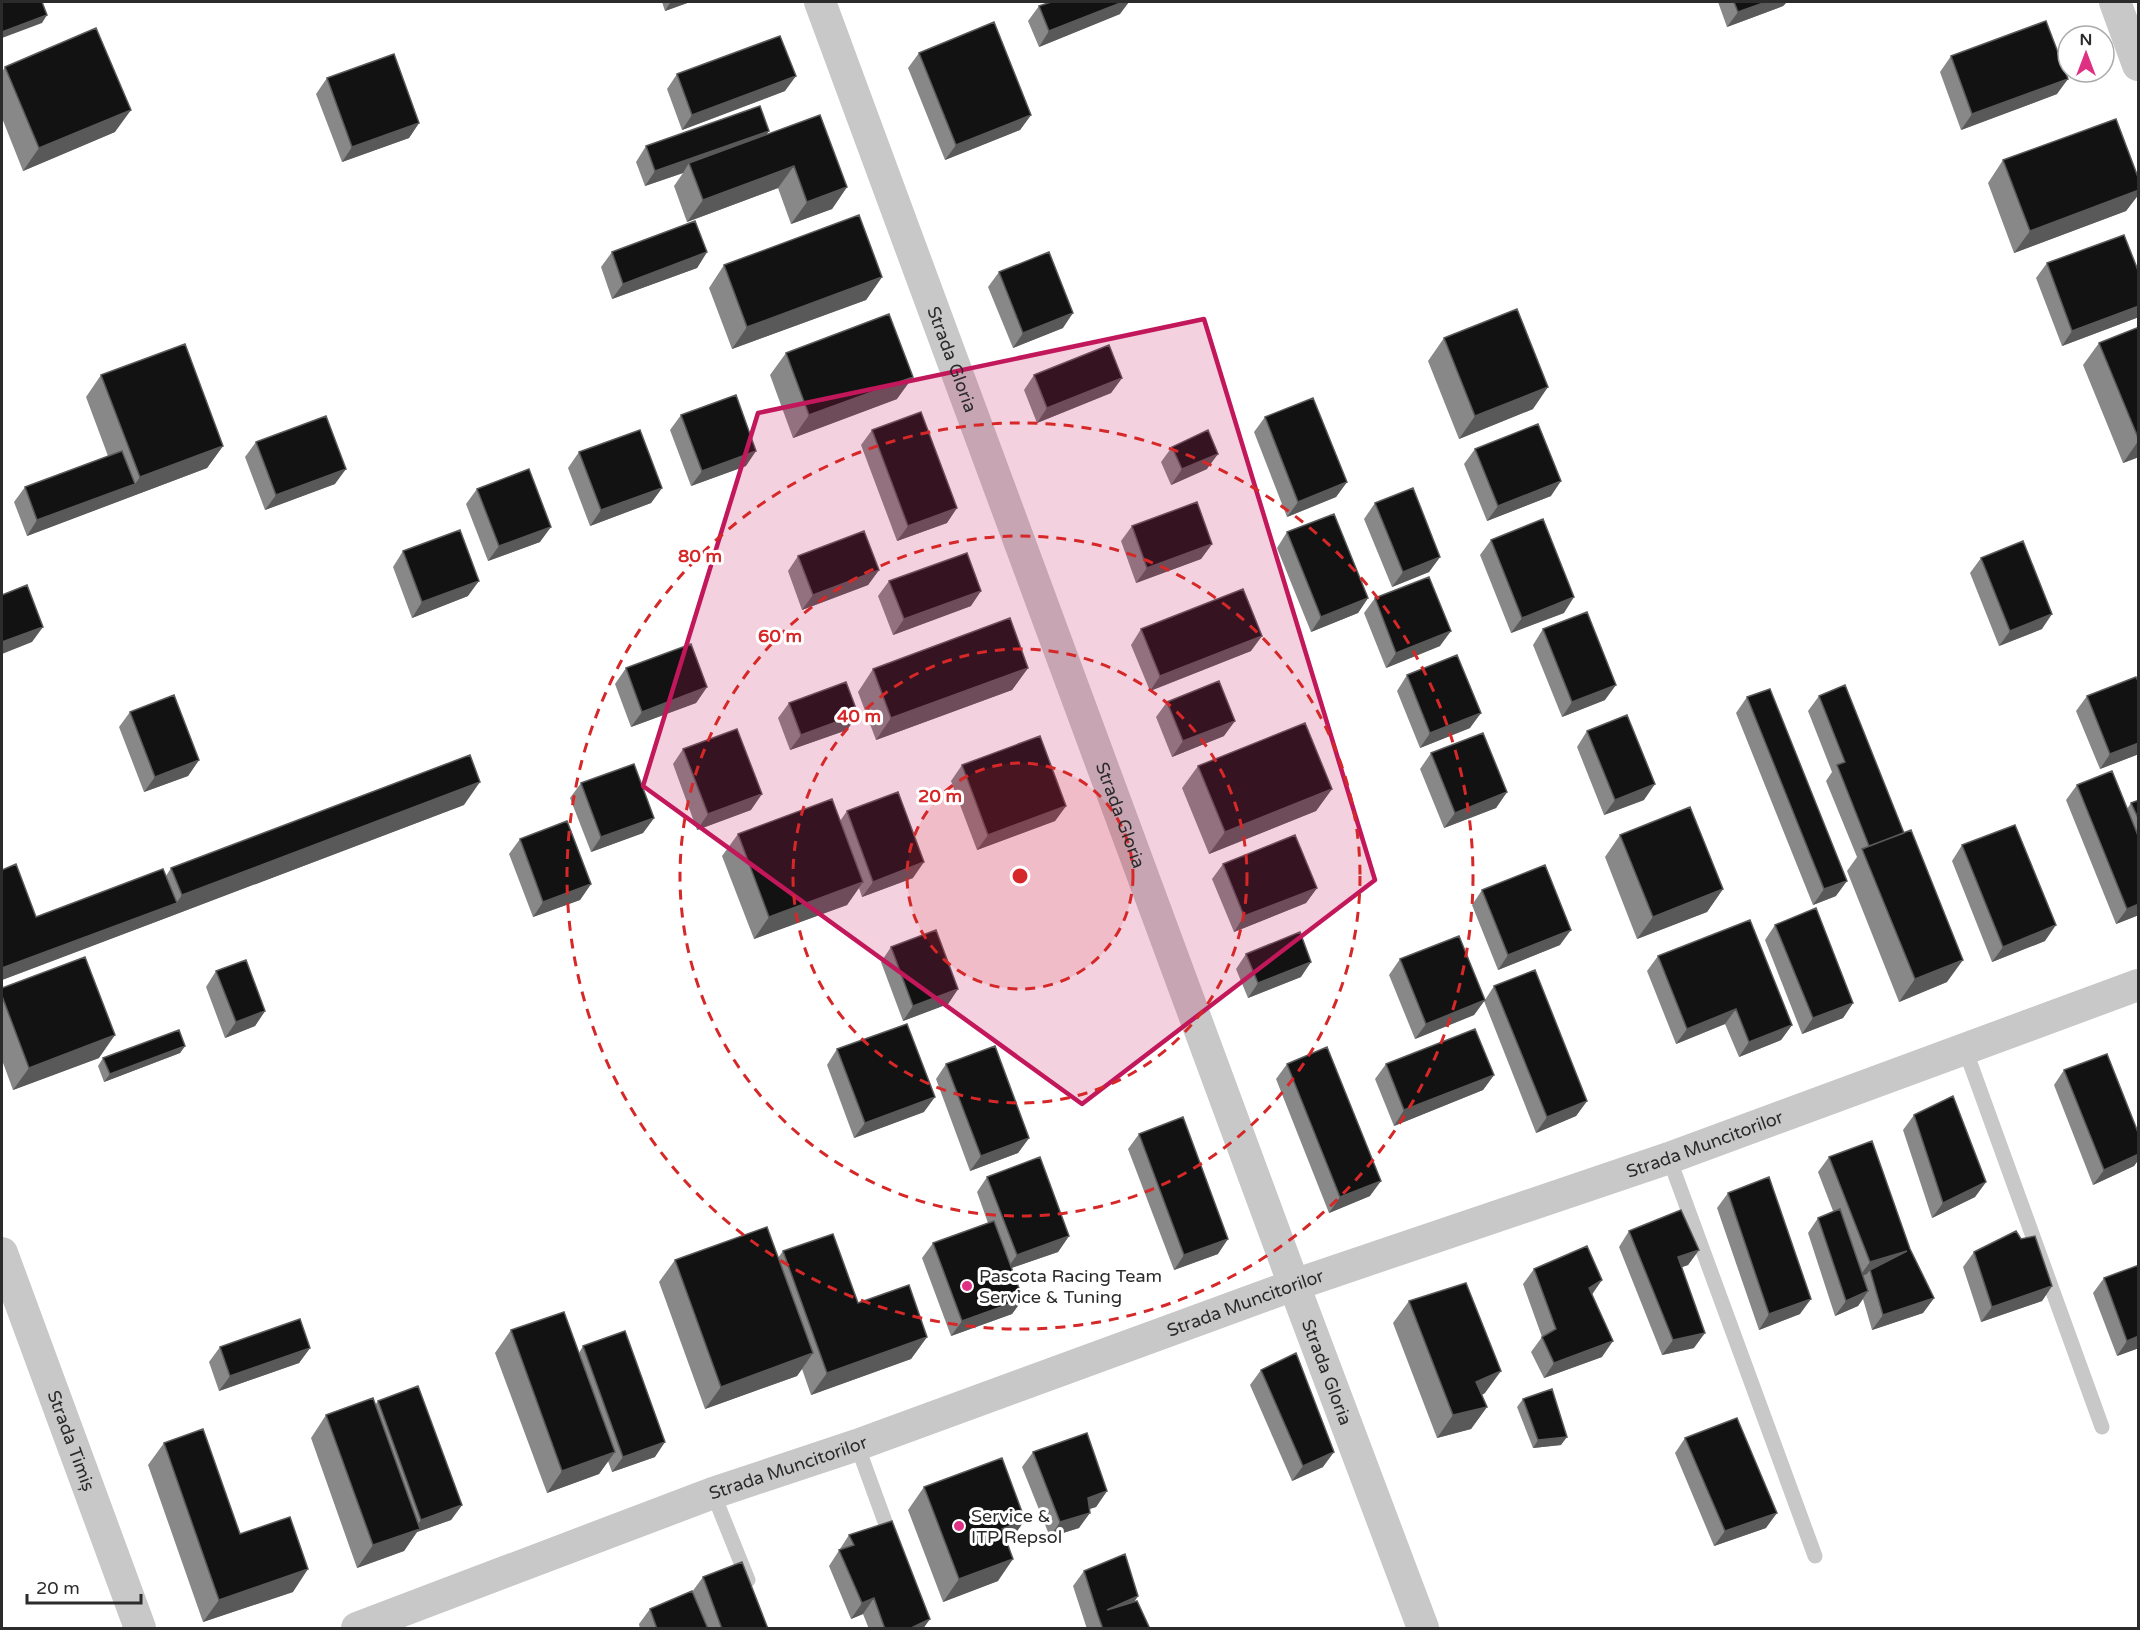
<svg xmlns="http://www.w3.org/2000/svg" width="2140" height="1630" font-family="'Varela Round',sans-serif">
<style>
.lines{fill:none;stroke-linecap:round;stroke-linejoin:round}
.lane{stroke:#c8c8c8;stroke-width:15}
.street{stroke:#c8c8c8;stroke-width:32}
.wall{fill:#888}
.shaded-wall{fill:#595959}
.building{fill:#121212;stroke:#595959;stroke-width:1.5}
.marked{fill:#c2185b;fill-opacity:0.2;stroke:#c2185b;stroke-width:4.5;stroke-linejoin:round}
.ring{fill:none;stroke:#d62828;stroke-width:3;stroke-dasharray:10 8}
.poi-dot{fill:#df3183;stroke:#fff;stroke-width:2}
.labels{text-anchor:middle;stroke-width:6;stroke-linejoin:round;paint-order:stroke}
.street-label{font-size:18px;fill:#2b2b2b;stroke:#fff}
.poi-label{font-size:18px;fill:#2b2b2b;stroke:#fff;text-anchor:start}
.centre{fill:#d62828;stroke:#fff;stroke-width:3}
.ring-label{font-size:18px;text-anchor:middle;font-weight:bold;fill:#d62828;stroke:#fff;stroke-width:6;stroke-linejoin:round;paint-order:stroke}
</style>
<rect width="100%" height="100%" fill="#fff"/>
<g class="lines">
<path class="lane" d="M1965 1049 2102 1427
M1669 1158 1815 1556
M857 1445 892 1541
M713 1493 748 1580"/>
<g class="street">
<path id="s1" d="M820 2 1294 1285 1423 1628"/>
<path d="M2115 2 2138 65"/>
<path id="s2" d="M2 1253 140 1628"/>
<path id="s3" d="M357 1628 713 1493 857 1445 1294 1285 1669 1158 2138 985"/>
</g>
</g>
<path class="wall" d="M662 2H690L665 11Z
M1718 2H1787L1783 6 1727 27Z
M1039 6 1120 14 1039 47 1028 21Z
M919 53 1031 115 1020 130 945 160 908 68Z
M1951 56 2057 94 1961 130 1940 72Z
M5 67 115 132 23 171 2 118V72Z
M677 74 785 91 682 130 667 89Z
M327 78 419 123 409 138 342 162 316 94Z
M769 131 766 135 847 187 832 209 791 224 778 188 687 222 674 186 683 173 645 186 636 162 646 146Z
M2003 160 2139 180V194L2126 211 2014 253 1988 183Z
M612 252H707L697 268 612 299 601 267Z
M2047 263 2139 273V317L2062 346 2036 278Z
M724 265 882 277 866 300 732 349 709 288Z
M999 272 1063 328 1013 348 988 287Z
M2139 327V457L2123 463 2083 365 2099 343Z
M1444 338 1533 409 1459 439 1428 361Z
M786 353 897 399 793 438 770 375Z
M101 375 223 446 207 468 27 536 14 502 25 487 108 456 86 397Z
M1034 375 1122 378 1111 393 1037 423 1024 390Z
M681 415 746 466 691 486 670 430Z
M1265 417 1347 482 1336 497 1287 517 1254 432Z
M872 430 947 523 897 541 861 445Z
M256 442 335 484 265 510 245 457Z
M1172 447 1207 469 1171 485 1161 462Z
M1475 449 1551 496 1487 521 1464 464Z
M579 452 662 488 651 503 590 526 568 468Z
M477 489 540 542 488 561 466 504Z
M1375 503 1440 557 1429 572 1392 587 1364 519Z
M1132 526 1212 544 1201 559 1136 583 1121 541Z
M1287 532 1368 598 1358 613 1311 632 1277 548Z
M1491 540 1564 613 1511 633 1480 555Z
M403 551 468 596 412 618 393 567Z
M798 556 879 570 868 585 802 610 788 571Z
M1981 558 2042 629 1999 646 1970 573Z
M889 581 971 606 893 635 878 596Z
M1375 598 1440 646 1386 668 1364 613Z
M1141 629 1251 651 1150 691 1131 645Z
M1543 629 1605 700 1562 717 1533 645Z
M626 668 707 687 696 703 631 727 615 684Z
M1028 668 1012 690 876 740 858 692 873 669Z
M1407 675 1470 728 1420 748 1397 691Z
M2139 683V754L2100 769 2076 711 2087 696Z
M1819 696 1947 982 1899 1002 1847 871 1857 857 1826 781 1832 772 1808 711Z
M1747 697 1836 896 1813 905 1736 713Z
M1167 702 1224 736 1172 757 1156 717Z
M789 703 858 714 847 730 790 750 778 718Z
M130 712 199 760 188 776 144 792 119 727Z
M1587 731 1644 800 1604 815 1577 747Z
M683 749 751 810 697 830 673 764Z
M1431 753 1507 792 1496 808 1444 828 1420 769Z
M962 765 1066 806 1055 821 977 850 951 781Z
M1198 766 1332 789 1316 811 1209 854 1182 788Z
M581 783 654 818 643 833 591 852 570 798Z
M2077 785 2127 809 2131 803 2139 800V915L2116 924 2066 800Z
M464 805 166 918 2 980V870L36 917 166 876 171 868Z
M847 811 913 878 862 897 859 888 847 905 754 939 722 856 738 834 840 821Z
M1620 835 1723 889 1707 912 1637 939 1605 857Z
M520 839 591 884 580 900 533 917 509 854Z
M1962 845 2045 941 1992 962 1952 861Z
M1223 864 1317 888 1306 903 1234 932 1212 879Z
M1482 890 1560 945 1498 970 1472 905Z
M1775 925 1853 1003 1843 1018 1802 1034 1765 940Z
M891 947 958 989 948 1004 903 1021 881 962Z
M1246 954 1301 977 1248 998 1236 969Z
M1658 956 1792 1025 1781 1040 1739 1057 1725 1024 1676 1044 1647 971Z
M1400 959 1485 1000 1494 986 1587 1101 1576 1116 1536 1133 1484 1001 1474 1015 1415 1039 1389 975Z
M216 971 265 1011 255 1026 225 1038 206 987Z
M2 988 99 1058 13 1090 2 1060Z
M185 1046 180 1053 104 1082 98 1066 103 1058Z
M837 1049 924 1112 854 1138 827 1065Z
M946 1064 1029 1138 1018 1153 970 1171 936 1079Z
M1287 1064 1370 1196 1329 1213 1276 1079Z
M1386 1064 1494 1075 1483 1090 1394 1126 1375 1079Z
M2064 1070 2139 1135V1159L2134 1166 2093 1185 2054 1085Z
M1914 1115 1986 1182 1975 1197 1932 1218 1903 1130Z
M1139 1134 1218 1254 1174 1270 1128 1149Z
M1829 1157 1910 1249 1934 1298 1923 1313 1872 1330 1863 1299 1858 1306 1835 1316 1808 1233 1818 1218 1833 1211 1818 1172Z
M987 1177 1069 1236 1058 1252 1011 1268 1023 1299 1012 1314 951 1336 922 1258 933 1243 988 1223 977 1192Z
M1728 1193 1800 1314 1759 1330 1717 1208Z
M1629 1231 1699 1250 1688 1265 1682 1267 1694 1348 1662 1355 1619 1247Z
M2021 1239 2052 1286 2042 1301 1981 1322 1963 1267 1974 1252Z
M783 1251 858 1303 927 1337 911 1359 811 1395 802 1369 797 1376 705 1409 659 1282 675 1260 778 1258Z
M2139 1265V1348L2117 1356 2093 1293 2104 1278Z
M1534 1269 1592 1294 1602 1357 1544 1378 1531 1352 1542 1337 1523 1284Z
M1409 1301 1485 1393 1482 1395 1487 1407 1471 1429 1437 1438 1393 1323Z
M511 1330 579 1353 583 1346 655 1457 612 1472 608 1461 599 1474 547 1493 495 1353Z
M220 1347 310 1348 299 1363 219 1391 209 1362Z
M1261 1370 1323 1467 1292 1481 1250 1385Z
M1523 1399 1561 1445 1533 1448 1517 1407Z
M378 1401 462 1505 451 1520 417 1532 404 1551 357 1568 311 1438 326 1415 375 1405Z
M1685 1438 1766 1528 1714 1546 1675 1453Z
M164 1443 240 1534 293 1592 203 1622 148 1465Z
M1033 1452 1107 1491 1096 1507 1089 1509 1079 1528 1050 1537 1022 1467Z
M924 1487 1025 1520 1009 1542 1007 1543 998 1581 943 1602 908 1510Z
M849 1535 923 1629H869L863 1614 851 1619 829 1566Z
M1084 1571 1138 1596 1134 1602 1149 1629H1087L1073 1586Z
M703 1577 768 1629H640L639 1624 650 1609 692 1592Z"/>
<path class="shaded-wall" d="M674 2H690L665 11 670 3Z
M1123 2H1129L1120 14 1039 47 1049 31Z
M1766 2H1787L1783 6 1727 27 1738 12Z
M47 15 42 23 2 38V32Z
M796 76 785 91 682 130 692 115Z
M2068 79 2057 94 1961 130 1972 114Z
M131 110 115 132 23 171 39 148Z
M1031 115 1020 130 945 160 956 145Z
M419 123 409 138 342 162 352 147Z
M769 131 758 146 689 163 683 173 645 186 655 171Z
M794 166 778 188 687 222 703 200Z
M847 187 832 209 791 224 807 202Z
M2139 190V194L2126 211 2014 253 2030 231Z
M707 252 697 268 612 299 623 284Z
M882 277 866 300 732 349 747 327Z
M2139 306V317L2062 346 2072 331Z
M1073 313 1063 328 1013 348 1023 333Z
M913 377 897 399 793 438 809 415Z
M1122 378 1111 393 1037 423 1047 408Z
M1548 387 1533 409 1459 439 1475 416Z
M2139 440V457L2123 463Z
M223 446 207 468 27 536 37 520 135 484 140 477Z
M756 451 746 466 691 486 702 471Z
M1218 454 1207 469 1171 485 1182 469Z
M346 469 335 484 265 510 276 495Z
M1561 481 1551 496 1487 521 1498 506Z
M1347 482 1336 497 1287 517 1298 502Z
M662 488 651 503 590 526 601 510Z
M957 508 947 523 897 541 908 526Z
M551 527 540 542 488 561 499 546Z
M1212 544 1201 559 1136 583 1147 568Z
M1440 557 1429 572 1392 587 1403 572Z
M879 570 868 585 802 610 813 595Z
M479 581 468 596 412 618 422 602Z
M981 591 971 606 893 635 904 619Z
M1574 597 1564 613 1511 633 1522 618Z
M1368 598 1358 613 1311 632 1321 617Z
M2052 614 2042 629 1999 646 2010 631Z
M43 627 32 642 2 654V642Z
M1451 631 1440 646 1386 668 1396 653Z
M1262 636 1251 651 1150 691 1160 676Z
M1028 668 1012 690 876 740 891 718Z
M1616 685 1605 700 1562 717 1572 702Z
M707 687 696 703 631 727 642 712Z
M1481 713 1470 728 1420 748 1430 733Z
M858 714 847 730 790 750 801 735Z
M1235 721 1224 736 1172 757 1183 741Z
M2139 743V754L2100 769 2110 754Z
M199 760 188 776 144 792 155 777Z
M480 782 464 805 166 918 182 895Z
M1655 784 1644 800 1604 815 1615 800Z
M1332 789 1316 811 1209 854 1225 832Z
M1507 792 1496 808 1444 828 1455 813Z
M762 794 751 810 697 830 708 814Z
M1066 806 1055 821 977 850 988 835Z
M654 818 643 833 591 852 601 837Z
M924 862 913 878 862 897 873 882Z
M1847 881 1836 896 1813 905 1824 889Z
M863 882 847 905 754 939 769 917Z
M591 884 580 900 533 917 543 902Z
M1317 888 1306 903 1234 932 1244 916Z
M1723 889 1707 912 1637 939 1653 917Z
M177 903 166 918 2 980V968Z
M2139 904V915L2116 924 2127 909Z
M2056 925 2045 941 1992 962 2003 947Z
M1571 930 1560 945 1498 970 1508 955Z
M1963 960 1947 982 1899 1002 1915 979Z
M1311 962 1301 977 1248 998 1258 983Z
M958 989 948 1004 903 1021 913 1006Z
M1485 1000 1474 1015 1415 1039 1426 1024Z
M1853 1003 1843 1018 1802 1034 1813 1018Z
M1736 1009 1725 1024 1676 1044 1687 1029Z
M265 1011 255 1026 225 1038 236 1022Z
M1792 1025 1781 1040 1739 1057 1749 1042Z
M115 1035 99 1058 13 1090 29 1068Z
M185 1046 180 1053 104 1082 110 1074Z
M1494 1075 1483 1090 1394 1126 1404 1110Z
M935 1097 924 1112 854 1138 865 1123Z
M1587 1101 1576 1116 1536 1133 1547 1117Z
M1029 1138 1018 1153 970 1171 981 1156Z
M2139 1154V1159L2134 1166 2093 1185 2104 1170Z
M1381 1181 1370 1196 1329 1213 1340 1197Z
M1986 1182 1975 1197 1932 1218 1943 1203Z
M1069 1236 1058 1252 1006 1270 1017 1255Z
M1228 1239 1218 1254 1174 1270 1184 1255Z
M1699 1250 1688 1265 1668 1272 1678 1257Z
M1907 1251 1870 1270 1867 1274 1859 1277 1870 1262Z
M1602 1280 1591 1296 1589 1288Z
M2052 1286 2042 1301 1981 1322 1992 1307Z
M1868 1291 1858 1306 1835 1316 1846 1301Z
M1934 1298 1923 1313 1872 1330 1883 1315Z
M1023 1299 1012 1314 951 1336 962 1321Z
M1811 1299 1800 1314 1759 1330 1769 1314Z
M1705 1333 1694 1348 1662 1355 1673 1340Z
M2139 1336V1348L2117 1356 2127 1341Z
M927 1337 911 1359 811 1395 827 1373Z
M1613 1341 1602 1357 1544 1378 1554 1363Z
M310 1348 299 1363 219 1391 230 1376Z
M813 1353 797 1376 705 1409 721 1387Z
M1501 1371 1485 1393 1461 1405 1476 1382Z
M1487 1407 1471 1429 1437 1438 1453 1415Z
M1567 1437 1561 1445 1533 1448 1538 1440Z
M665 1442 655 1457 612 1472 623 1457Z
M615 1452 599 1474 547 1493 562 1471Z
M1334 1452 1323 1467 1292 1481 1303 1466Z
M1107 1491 1096 1507 1077 1513 1088 1498Z
M462 1505 451 1520 417 1532 404 1551 357 1568 373 1545 413 1531 421 1520Z
M1090 1513 1079 1528 1050 1537 1060 1522Z
M1777 1513 1766 1528 1714 1546 1725 1531Z
M1025 1520 1009 1542 986 1551 1002 1529Z
M1013 1559 998 1581 943 1602 959 1579Z
M308 1569 293 1592 203 1622 219 1600Z
M1138 1596 1127 1612 1107 1610Z
M874 1598 863 1614 851 1619 862 1603Z
M930 1619 923 1629H909Z"/>
<path class="building" d="M2 2H42L47 15 2 32Z
M1051 2H1123L1049 31 1039 6Z
M1734 2H1766L1738 12Z
M2046 21 2068 79 1972 114 1951 56Z
M994 22 1031 115 956 145 919 53Z
M96 28 131 110 39 148 5 67Z
M780 36 796 76 692 115 677 74Z
M394 54 419 123 352 147 327 78Z
M760 106 769 131 655 171 646 146Z
M820 115 847 187 807 202 794 166 703 200 689 163Z
M2116 119 2139 180V190L2030 231 2003 160Z
M859 215 882 277 747 327 724 265Z
M695 221 707 252 623 284 612 252Z
M2124 235 2139 273V306L2072 331 2047 263Z
M1049 252 1073 313 1023 333 999 272Z
M1517 309 1548 387 1475 416 1444 338Z
M889 314 913 377 809 415 786 353Z
M2139 327V440L2099 343Z
M185 344 223 446 140 477 101 375Z
M1109 345 1122 378 1047 408 1034 375Z
M736 395 756 451 702 471 681 415Z
M1313 398 1347 482 1298 502 1265 417Z
M921 412 957 508 908 526 872 430Z
M326 416 346 469 276 495 256 442Z
M1538 424 1561 481 1498 506 1475 449Z
M640 430 662 488 601 510 579 452Z
M1208 430 1218 454 1182 469 1172 447Z
M122 451 135 484 37 520 25 487Z
M529 469 551 527 499 546 477 489Z
M1413 488 1440 557 1403 572 1375 503Z
M1197 502 1212 544 1147 568 1132 526Z
M1334 514 1368 598 1321 617 1287 532Z
M1543 519 1574 597 1522 618 1491 540Z
M460 530 479 581 422 602 403 551Z
M864 531 879 570 813 595 798 556Z
M2023 541 2052 614 2010 631 1981 558Z
M967 553 981 591 904 619 889 581Z
M1429 577 1451 631 1396 653 1375 598Z
M27 585 43 627 2 642V595Z
M1243 589 1262 636 1160 676 1141 629Z
M1587 612 1616 685 1572 702 1543 629Z
M1010 618 1028 668 891 718 873 669Z
M691 644 707 687 642 712 626 668Z
M1457 655 1481 713 1430 733 1407 675Z
M2136 677 2139 683V743L2110 754 2087 696Z
M1219 681 1235 721 1183 741 1167 702Z
M846 682 858 714 801 735 789 703Z
M1845 685 1904 833 1869 846 1837 765 1845 762 1819 696Z
M1770 689 1847 881 1824 889 1747 697Z
M174 695 199 760 155 777 130 712Z
M1627 715 1655 784 1615 800 1587 731Z
M1305 723 1332 789 1225 832 1198 766Z
M737 729 762 794 708 814 683 749Z
M1483 733 1507 792 1455 813 1431 753Z
M1040 736 1066 806 988 835 962 765Z
M470 755 480 782 182 895 171 868Z
M634 764 654 818 601 837 581 783Z
M2112 771 2139 838V904L2127 909 2077 785Z
M898 792 924 862 873 882 847 811Z
M832 799 863 882 769 917 738 834Z
M2139 800V820L2131 803Z
M1690 807 1723 889 1653 917 1620 835Z
M567 821 591 884 543 902 520 839Z
M2015 825 2056 925 2003 947 1962 845Z
M1911 830 1963 960 1915 979 1862 849Z
M1295 835 1317 888 1244 916 1223 864Z
M16 864 36 917 163 869 177 903 2 968V870Z
M1545 865 1571 930 1508 955 1482 890Z
M1816 908 1853 1003 1813 1018 1775 925Z
M1750 920 1792 1025 1749 1042 1736 1009 1687 1029 1658 956Z
M936 930 958 989 913 1006 891 947Z
M1300 932 1311 962 1258 983 1246 954Z
M1459 936 1485 1000 1426 1024 1400 959Z
M85 957 115 1035 29 1068 2 996V988Z
M246 960 265 1011 236 1022 216 971Z
M1535 970 1587 1101 1547 1117 1494 986Z
M907 1024 935 1097 865 1123 837 1049Z
M1475 1029 1494 1075 1404 1110 1386 1064Z
M179 1030 185 1046 110 1074 103 1058Z
M995 1046 1029 1138 981 1156 946 1064Z
M1327 1047 1381 1181 1340 1197 1287 1064Z
M2107 1054 2139 1135V1154L2104 1170 2064 1070Z
M1953 1096 1986 1182 1943 1203 1914 1115Z
M1183 1117 1228 1239 1184 1255 1139 1134Z
M1872 1141 1910 1249 1934 1298 1883 1315 1870 1270 1907 1251 1870 1262 1829 1157Z
M1040 1157 1069 1236 1017 1255 987 1177Z
M1769 1177 1811 1299 1769 1314 1728 1193Z
M1840 1209 1868 1291 1846 1301 1818 1218Z
M1681 1210 1699 1250 1678 1257 1705 1333 1673 1340 1629 1231Z
M994 1221 1023 1299 962 1321 933 1243Z
M767 1227 813 1353 721 1387 675 1260Z
M2016 1231 2021 1239 2035 1236 2052 1286 1992 1307 1974 1252Z
M833 1234 858 1303 909 1285 927 1337 827 1373 783 1251Z
M1587 1246 1602 1280 1589 1288 1613 1341 1554 1363 1542 1337 1556 1329 1534 1269Z
M2139 1265V1336L2127 1341 2104 1278Z
M1466 1283 1501 1371 1476 1382 1487 1407 1453 1415 1409 1301Z
M564 1312 615 1452 562 1471 511 1330Z
M300 1319 310 1348 230 1376 220 1347Z
M625 1331 665 1442 623 1457 583 1346Z
M1296 1353 1334 1452 1303 1466 1261 1370Z
M418 1386 462 1505 421 1520 378 1401Z
M1552 1389 1567 1437 1538 1440 1523 1399Z
M373 1398 420 1529 373 1545 326 1415Z
M1737 1418 1777 1513 1725 1531 1685 1438Z
M203 1429 240 1534 290 1517 308 1569 219 1600 164 1443Z
M1087 1433 1107 1491 1088 1498 1090 1513 1060 1522 1033 1452Z
M1002 1458 1025 1520 1002 1529 1013 1559 959 1579 924 1487Z
M892 1521 930 1619 909 1629H885L874 1598 862 1603 839 1550 854 1545 849 1535Z
M1125 1554 1138 1596 1107 1610 1137 1601 1150 1629H1103L1098 1615 1084 1571Z
M742 1562 768 1629H722L703 1577Z
M692 1591 708 1629H657L650 1609Z"/>
<path class="marked" d="M1204 319 1375 880 1082 1104 643 786 758 413Z"/>
<circle cx="1020" cy="876" r="113" fill="#d62828" fill-opacity=".12"/>
<g class="ring">
<circle cx="1020" cy="876" r="113"/>
<circle cx="1020" cy="876" r="227"/>
<circle cx="1020" cy="876" r="340"/>
<circle cx="1020" cy="876" r="453"/>
</g>
<g class="poi-dot">
<circle cx="967" cy="1286" r="6"/>
<circle cx="959" cy="1526" r="6"/>
</g>
<g class="labels">
<g class="street-label">
<text dy="6" stroke="none"><textPath href="#s1" startOffset="381">Strada Gloria</textPath></text>
<text dy="6" stroke="none"><textPath href="#s1" startOffset="867">Strada Gloria</textPath></text>
<text dy="6" stroke="none"><textPath href="#s3" startOffset="1432">Strada Muncitorilor</textPath></text>
<text dy="6" stroke="none"><textPath href="#s3" startOffset="946">Strada Muncitorilor</textPath></text>
<text dy="6" stroke="none"><textPath href="#s1" startOffset="1461">Strada Gloria</textPath></text>
<text dy="6" stroke="none"><textPath href="#s2" startOffset="200">Strada Timiș</textPath></text>
<text dy="6" stroke="none"><textPath href="#s3" startOffset="460">Strada Muncitorilor</textPath></text>
</g>
<g class="poi-label">
<text x="979" y="1282">Pascota Racing Team<tspan x="979" dy="21">Service &amp; Tuning</tspan></text>
<text x="971" y="1522">Service &amp;<tspan x="971" dy="21">ITP Repsol</tspan></text>
</g>
</g>
<circle cx="1020" cy="876" r="9" class="centre"/>
<g class="ring-label">
<text x="700" y="562">80 m</text>
<text x="780" y="642">60 m</text>
<text x="859" y="722">40 m</text>
<text x="940" y="802">20 m</text>
</g>
<rect width="2140" height="1630" fill="none" stroke="#2b2b2b" stroke-width="6"/>
<g transform="translate(2086 54)"><circle r="28" fill="#ffffff" stroke="#aaaaaa" stroke-width="1.5"/>
<path d="M0-4.5L10 22L0 15L-10 22Z" fill="#df3183"/>
<text y="-9" font-size="16" font-weight="bold" text-anchor="middle" fill="#2b2b2b">N</text>
</g>
<path d="M27 1594v9h114v-9" fill="none" stroke="#2b2b2b" stroke-width="3"/>
<text x="36" y="1594" font-size="18" fill="#2b2b2b" stroke="#ffffff" stroke-width="4.5" paint-order="stroke">20 m</text>
</svg>
